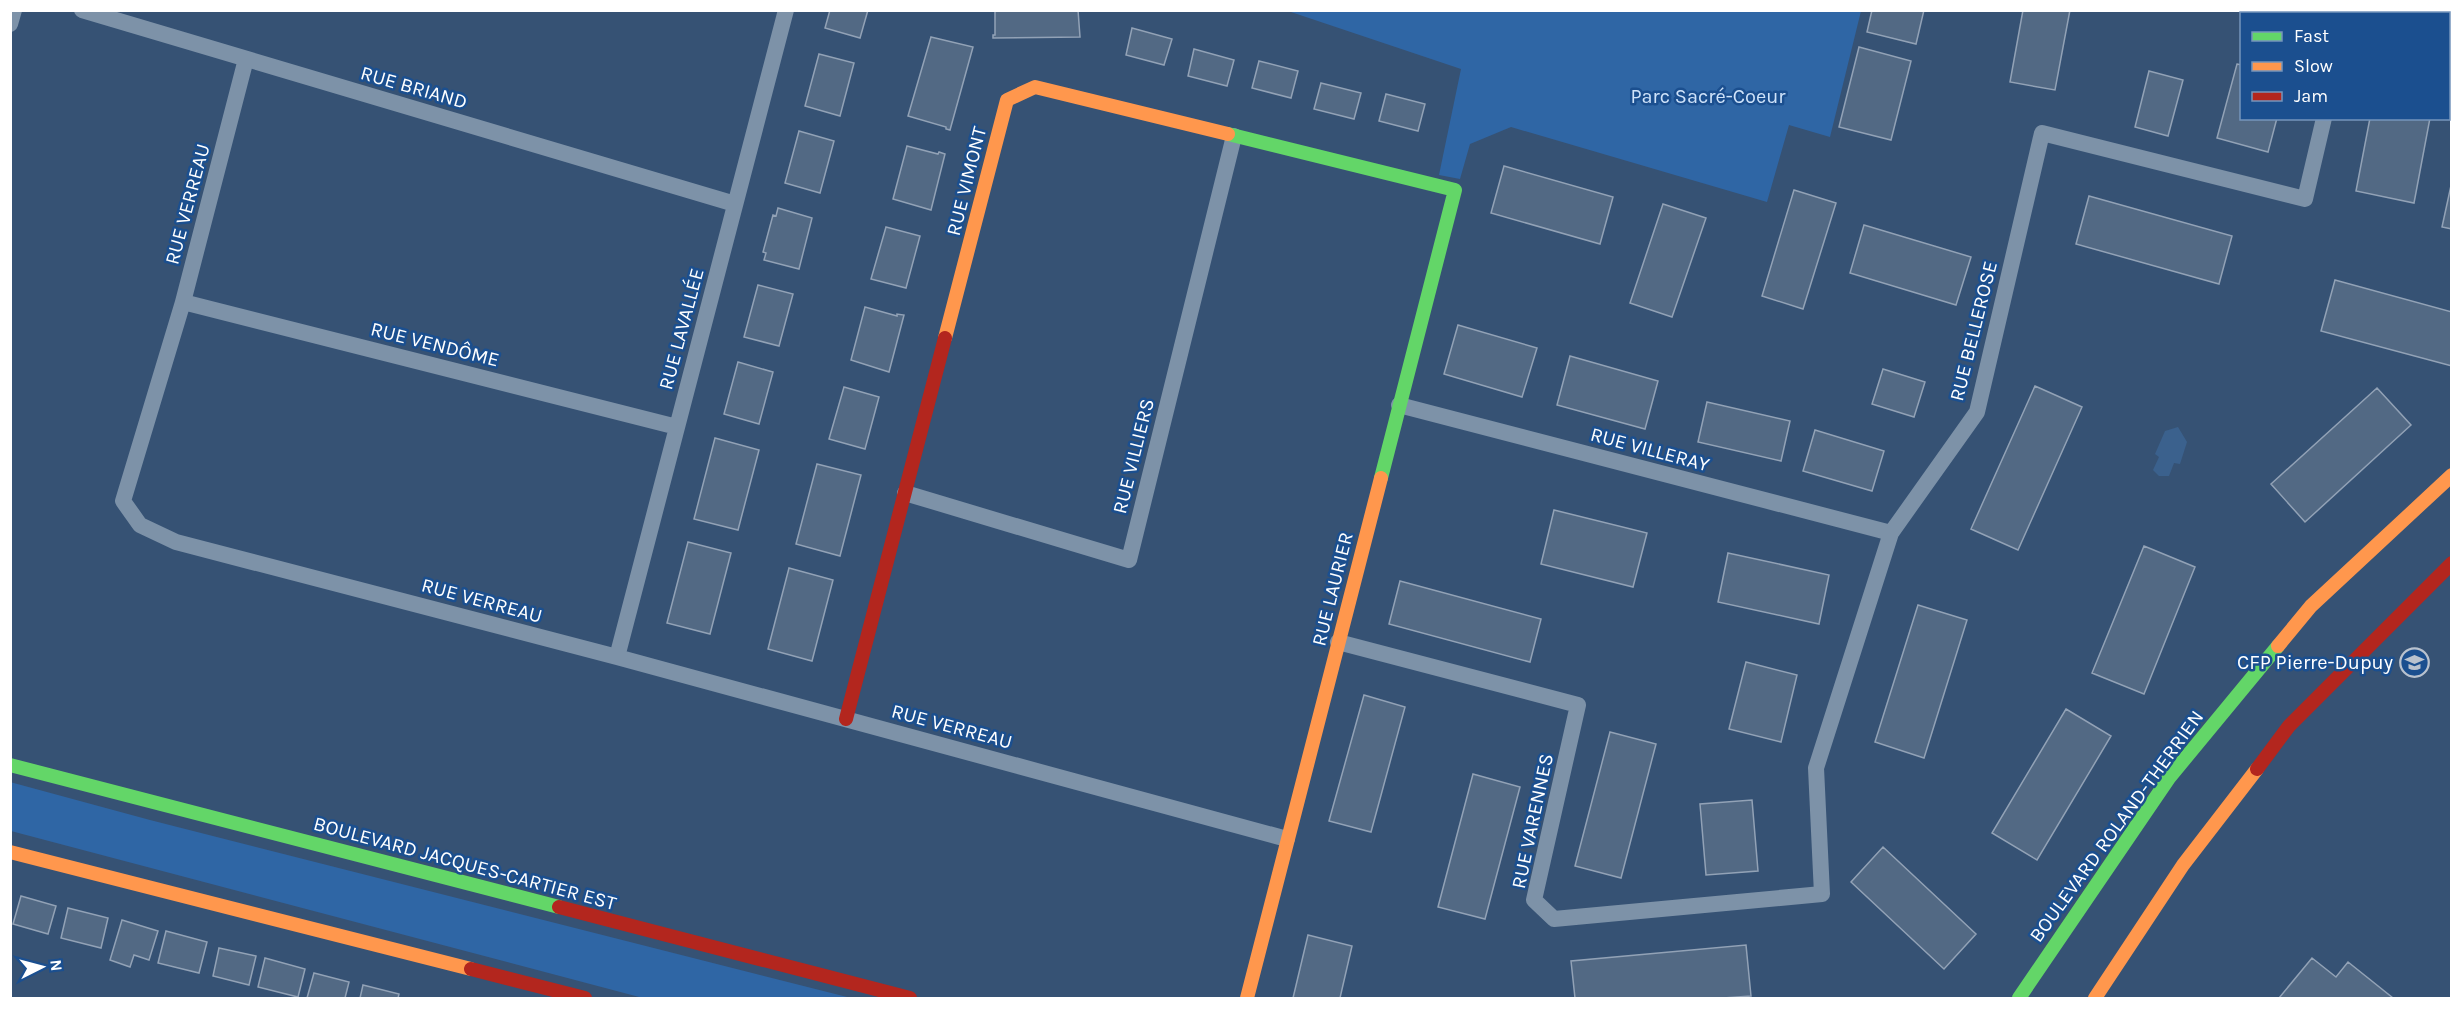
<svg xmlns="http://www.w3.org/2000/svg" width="2462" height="1009" font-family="Karla,sans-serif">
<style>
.green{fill:#2f66a5}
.water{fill:#3b618d}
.building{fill:#526984;stroke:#92a2b6;stroke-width:1.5}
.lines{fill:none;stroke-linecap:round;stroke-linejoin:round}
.street{stroke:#7d92a8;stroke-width:16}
.fast{stroke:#63d668;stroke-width:14}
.slow{stroke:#ff974d;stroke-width:14}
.jam{stroke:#b3261e;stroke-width:14}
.labels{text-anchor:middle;stroke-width:5;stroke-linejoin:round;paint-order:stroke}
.street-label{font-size:20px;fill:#fff;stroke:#1b4f8f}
.park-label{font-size:20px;fill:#cfe3fa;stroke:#1b4f8f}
.poi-label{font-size:20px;fill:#fff;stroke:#1b4f8f;text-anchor:end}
</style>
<rect width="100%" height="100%" fill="#365274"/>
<path class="green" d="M1288 11H1861L1830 137 1789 125 1767 202 1511 127 1470 144 1460 179 1439 175 1461 69Z
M10 782 150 820 851 998H643L11 831Z"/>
<path class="water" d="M2178 427 2187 442 2180 464 2174 463 2169 476H2159L2153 470 2159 457 2155 454 2165 431Z"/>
<path class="building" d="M830 10H868L860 38 825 28Z
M995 10H1078L1080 37 993 38V35H995Z
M1872 10H1924L1916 44 1867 32Z
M2023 10H2070L2055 90 2010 82Z
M1132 28 1172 39 1164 65 1126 55Z
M931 37 973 47 950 130 946 129V127L908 116Z
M1859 47 1911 61 1891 140 1839 127Z
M1194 49 1234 60 1227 86 1188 76Z
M819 54 854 63 840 116 805 106Z
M1259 61 1298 71 1291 98 1252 88Z
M2237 64 2242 65V118H2277L2268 152 2217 138Z
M2149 71 2183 80 2168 136 2135 127Z
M1321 83 1361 93 1354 119 1314 109Z
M1386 94 1425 104 1418 131 1379 121Z
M2370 118H2430L2414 203 2356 191Z
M799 131 834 141 820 193 785 183Z
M907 146 938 154 939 152 945 154 931 210 893 199Z
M1504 166 1613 197 1600 244 1491 213Z
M2452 181V229L2442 227Z
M1794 190 1836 203 1803 309 1762 296Z
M2089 196 2232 236 2219 284 2076 244Z
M1663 204 1706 218 1672 317 1630 303Z
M778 208 812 218 799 269 764 260 766 253 763 252 773 215 776 216Z
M1864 225 1971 257 1956 305 1850 273Z
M886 227 920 236 906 288 871 279Z
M2335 280 2452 312V366L2321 331Z
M758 285 793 294 779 346 744 337Z
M865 307 897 316V314L904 315 889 372 851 360Z
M1458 325 1537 348 1522 397 1444 374Z
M1570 356 1658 381 1645 429 1557 405Z
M738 362 773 372 759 424 724 414Z
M1883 369 1925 382 1914 417 1872 404Z
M2035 386 2082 407 2018 550 1971 529Z
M844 387 879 397 865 449 829 439Z
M2377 388 2411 425 2305 522 2271 484Z
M1707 402 1790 421 1781 461 1698 442Z
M1815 430 1884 451 1872 491 1803 471Z
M715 438 759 450 738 530 694 519Z
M817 464 861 475 840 556 796 544Z
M1554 510 1647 533 1633 587 1541 564Z
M688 542 731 553 710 634 667 623Z
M2144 546 2195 567 2144 694 2092 673Z
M1728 553 1829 575 1819 624 1718 602Z
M789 568 833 580 812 661 768 649Z
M1400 581 1541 619 1530 662 1389 624Z
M1918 605 1967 620 1924 758 1875 742Z
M1746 662 1797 675 1781 742 1729 729Z
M1364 695 1405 707 1371 832 1329 821Z
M2066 709 2111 736 2037 860 1992 833Z
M1610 732 1656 744 1621 878 1575 866Z
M1473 774 1520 787 1485 919 1438 907Z
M1752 800 1758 871 1706 875 1700 804Z
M1883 847 1976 934 1944 969 1851 882Z
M21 896 56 906 48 934 13 924Z
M68 908 108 918 101 948 61 938Z
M122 920 158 931 149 960 134 955 130 967 110 960Z
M166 931 207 942 199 973 158 963Z
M1308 935 1352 946 1340 998H1293Z
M1746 945 1751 996 1723 998H1575L1571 961Z
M219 948 256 956 249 985 213 976Z
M265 958 305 969 298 997 258 987Z
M2312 958 2336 977 2348 962 2393 998H2279Z
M314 973 349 982 345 998H307Z
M363 985 399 994 398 998H360Z"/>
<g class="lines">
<path class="street" d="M82 10 735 204
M2349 14 2350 10
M10 24 14 10
M246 59 183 302 123 501 140 525 176 542 617 657 1287 839
M183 302 677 427
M1399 405 1891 533
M905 493 1129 560 1234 136
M1338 642 1578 705 1534 900 1554 919 1822 894 1816 768 1891 533 1977 412 2042 133 2305 199 2324 118
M617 657 786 10"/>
<path class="fast" d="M1228 134 1455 190 1381 478
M10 765 559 907
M2019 998 2169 778 2278 646"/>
<path class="slow" d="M945 338 1007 100 1035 87 1228 134
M2278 646 2311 606 2452 475
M10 852 471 969
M1247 998 1381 478
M2095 998 2183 865 2257 769"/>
<path class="jam" d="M846 719 945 338
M2257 769 2289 726 2452 563
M559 907 910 998
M471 969 585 998"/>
</g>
<defs>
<symbol id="university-ring" viewBox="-11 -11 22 22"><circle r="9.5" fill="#1b4f8f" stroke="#b9c2ce" stroke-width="1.5"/><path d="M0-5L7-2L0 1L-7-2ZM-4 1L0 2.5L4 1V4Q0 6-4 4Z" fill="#b9c2ce"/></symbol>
</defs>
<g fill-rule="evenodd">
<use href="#university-ring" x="2398" y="646" width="33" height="33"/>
</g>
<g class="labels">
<g class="street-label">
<text transform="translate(414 87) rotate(16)" y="7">RUE BRIAND</text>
<text transform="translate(966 181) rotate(-76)" y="7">RUE VIMONT</text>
<text transform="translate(187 204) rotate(-75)" y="7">RUE VERREAU</text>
<text transform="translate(681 329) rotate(-75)" y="7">RUE LAVALLÉE</text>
<text transform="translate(1973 331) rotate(-76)" y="7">RUE BELLEROSE</text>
<text transform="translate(435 344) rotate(14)" y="7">RUE VENDÔME</text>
<text transform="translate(1650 449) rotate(15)" y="7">RUE VILLERAY</text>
<text transform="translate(1133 456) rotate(-76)" y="7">RUE VILLIERS</text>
<text transform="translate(1332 589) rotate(-76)" y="7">RUE LAURIER</text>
<text transform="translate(482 600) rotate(15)" y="7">RUE VERREAU</text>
<text transform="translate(952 726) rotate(15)" y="7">RUE VERREAU</text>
<text transform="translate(1532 821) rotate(-78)" y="7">RUE VARENNES</text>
<text transform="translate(2116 826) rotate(-54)" y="7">BOULEVARD ROLAND-THERRIEN</text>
<text transform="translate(465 863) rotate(15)" y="7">BOULEVARD JACQUES-CARTIER EST</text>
</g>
<g class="park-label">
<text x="1708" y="103">Parc Sacré-Coeur</text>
</g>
<g class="poi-label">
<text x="2393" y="669">CFP Pierre-Dupuy</text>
</g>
</g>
<rect width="2462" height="1009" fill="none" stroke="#ffffff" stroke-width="24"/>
<rect x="2240" y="12" width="210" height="108" fill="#1b4f8f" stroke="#7695bc" stroke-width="1.5"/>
<rect x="2252" y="32" width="30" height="9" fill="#63d668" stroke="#7695bc" stroke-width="1.5"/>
<text x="2294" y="42" font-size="18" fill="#ffffff">Fast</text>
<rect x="2252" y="62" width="30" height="9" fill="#ff974d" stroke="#7695bc" stroke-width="1.5"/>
<text x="2294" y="72" font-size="18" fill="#ffffff">Slow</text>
<rect x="2252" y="92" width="30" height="9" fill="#b3261e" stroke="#7695bc" stroke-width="1.5"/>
<text x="2294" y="102" font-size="18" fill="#ffffff">Jam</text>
<g transform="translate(42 967) rotate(84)" stroke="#1b4f8f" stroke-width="4.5" paint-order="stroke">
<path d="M0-4.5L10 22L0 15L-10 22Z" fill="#ffffff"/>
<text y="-9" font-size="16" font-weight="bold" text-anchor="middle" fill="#ffffff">N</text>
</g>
</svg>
